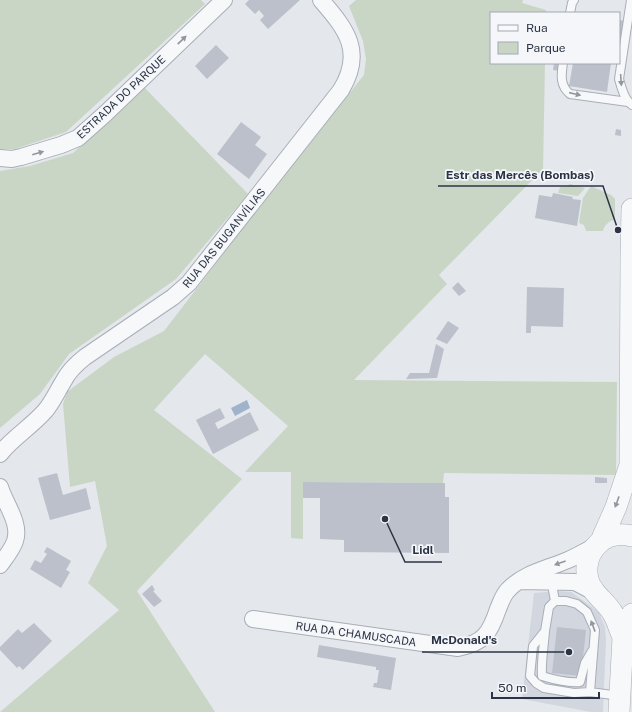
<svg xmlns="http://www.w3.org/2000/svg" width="632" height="712" font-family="'Public Sans',sans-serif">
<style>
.built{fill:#d2d6de}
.green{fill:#c9d6c5}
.water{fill:#9fb4cc}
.building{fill:#bbc0ca}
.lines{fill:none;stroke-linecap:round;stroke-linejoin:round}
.service-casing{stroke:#a9aeb7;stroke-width:10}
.minor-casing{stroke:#a9aeb7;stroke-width:18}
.tertiary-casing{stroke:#a9aeb7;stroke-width:22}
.service{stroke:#f7f8fa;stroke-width:8}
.minor{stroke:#f7f8fa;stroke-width:16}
.tertiary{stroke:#f7f8fa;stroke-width:21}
.oneway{fill:#9196a0}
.labels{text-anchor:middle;stroke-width:3.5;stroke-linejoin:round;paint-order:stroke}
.street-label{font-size:11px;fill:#2b3445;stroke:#f4f6f9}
.leader{fill:none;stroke:#2b3445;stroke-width:1.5}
.callout-dot{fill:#2b3445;stroke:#f4f6f9;stroke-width:1.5}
.callout-label{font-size:12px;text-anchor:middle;font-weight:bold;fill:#2b3445;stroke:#f4f6f9;stroke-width:3.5;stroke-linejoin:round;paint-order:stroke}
</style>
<rect width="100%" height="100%" fill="#e4e7ec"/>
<path class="built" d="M558 591 571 592 588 604 599 613 605 627 606 640 603 712H591L522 699 534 593Z"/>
<path class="green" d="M0 0H201L205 4 66 132 15 149H0Z
M356 0H523L522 3 546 10V13H491V63H545L543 169 439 275 447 284 354 380 617 382 616 475 444 473 443 483 303 482V539L291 538V472H245L288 426 205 354 154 410 242 479 137 591 215 712H0L119 610 88 583 107 546 95 481 70 487 63 404 67 392 114 357 164 331 294 162 364 75 366 59 363 41 349 6Z
M144 87 248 194 176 279 69 354 40 394 0 428V171L30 166 73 153Z
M570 184 585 188 578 196 558 193 560 187H566Z
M591 186 611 195 615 199V220C609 220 604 226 603 231H586L584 225 579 223 583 198Z"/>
<path class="water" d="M247 400 250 408 235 416 231 408Z"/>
<path class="building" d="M249 0H300L268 29 260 20 264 16 259 10 255 14 245 4Z
M619 20 632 22 629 41 619 39Z
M216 45 229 58 207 79 195 66Z
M554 63H567L566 72 553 70Z
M573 63H611L607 92 569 86Z
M241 122 261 137 255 145 267 154 249 179 217 154Z
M616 129 621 130V136L615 135Z
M553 193 573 197 572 199 581 200 577 226 535 218 539 195 552 197Z
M458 282 466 291 459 296 452 288Z
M527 287 564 288 563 327 531 326V333H526Z
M448 321 459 328 447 344 436 339Z
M436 344 444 349 437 378 406 379 410 373H429Z
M220 408 225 418 215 423 218 429 250 412 259 430 213 454 196 420Z
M57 473 63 495 86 488 91 509 50 520 38 478Z
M595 477 607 478V483H595Z
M303 482 445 483V497H449V553L344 552V540L320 539V498H303Z
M47 547 71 561 66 570 70 572 61 588 30 569 35 560 41 563 47 554 44 552Z
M152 585 155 590 153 591 162 601 154 607 142 594Z
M34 623 52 641 23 670 19 666 17 668 0 650V647L18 629 22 633Z
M557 627 586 630 581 676 552 673Z
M319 645 396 658 391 690 373 687 374 683H377L379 670H376V667L317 657Z"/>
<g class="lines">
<defs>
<path id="service" d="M631 0 619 79C622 89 624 99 632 105
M570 13 572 3 574 0
M563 63C561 75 560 86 570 94L628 102
M555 601 553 590 556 581
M545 631C544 646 541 661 542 676 555 680 568 683 580 682L585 663 592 651
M590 692 595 630 587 612 577 604 566 601H555L549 607 545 631 533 646 530 676 536 683 544 688 574 693 590 692 620 696"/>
<path id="minor" d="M0 158 12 159 21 157 61 145 78 138 105 114 224 0
M0 454C12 438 31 427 45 411 52 403 57 392 63 382 68 372 76 364 85 357L173 297 189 283 341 90C364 52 347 30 321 0
M0 487C5 504 21 523 15 541 12 550 5 558 0 565
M519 581 575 582 594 592
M253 619 458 648C484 643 490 633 498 609 501 602 503 595 508 590 524 573 547 569 568 560 577 556 586 551 595 546"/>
<path id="tertiary" d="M632 209 631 258 630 465 632 477
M601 541 616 507 630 465
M623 637C619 629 617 619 612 612 607 604 599 598 594 591 583 577 585 556 598 544 607 535 620 533 632 536
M619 712 623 637 632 614"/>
</defs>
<use href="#service" class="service-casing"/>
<use href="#minor" class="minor-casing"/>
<use href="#tertiary" class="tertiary-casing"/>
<use href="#service" class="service"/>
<use href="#minor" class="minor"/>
<use href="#tertiary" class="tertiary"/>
</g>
<defs><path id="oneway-solid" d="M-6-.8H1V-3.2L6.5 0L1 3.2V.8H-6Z"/></defs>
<g class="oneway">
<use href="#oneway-solid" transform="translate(182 40) rotate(-44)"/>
<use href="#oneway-solid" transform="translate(621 80) rotate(86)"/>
<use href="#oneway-solid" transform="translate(575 94) rotate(13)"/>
<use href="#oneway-solid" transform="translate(38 153) rotate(-16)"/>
<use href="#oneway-solid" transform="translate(617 502) rotate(110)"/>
<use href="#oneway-solid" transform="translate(560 563) rotate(160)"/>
<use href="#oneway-solid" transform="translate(593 626) rotate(-110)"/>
</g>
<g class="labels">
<g class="street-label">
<text transform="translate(121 97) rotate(-43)" y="4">ESTRADA DO PARQUE</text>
<text transform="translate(224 238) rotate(-51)" y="4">RUA DAS BUGANVÍLIAS</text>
<text transform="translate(356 634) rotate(8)" y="4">RUA DA CHAMUSCADA</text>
</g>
</g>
<path class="leader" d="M618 230L603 186H438M385 519L405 562H442M569 652L505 652H422"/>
<g class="callout-dot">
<circle cx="618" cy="230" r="4"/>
<circle cx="385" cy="519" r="4"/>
<circle cx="569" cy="652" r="4"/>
</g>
<g class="callout-label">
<text x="520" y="179">Estr das Mercês (Bombas)</text>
<text x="423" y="554">Lidl</text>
<text x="464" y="644">McDonald's</text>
</g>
<rect x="490" y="12" width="130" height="52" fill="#f4f6f9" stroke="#a4a8b1"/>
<rect x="498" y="25" width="20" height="6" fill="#f7f8fa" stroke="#a4a8b1"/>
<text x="526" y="32" font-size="12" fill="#2b3445">Rua</text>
<rect x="498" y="42" width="20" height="12" fill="#c9d6c5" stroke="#a4a8b1"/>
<text x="526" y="52" font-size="12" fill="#2b3445">Parque</text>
<path d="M492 692v6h107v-6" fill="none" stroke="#2b3445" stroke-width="2"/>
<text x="498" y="692" font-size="12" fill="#2b3445" stroke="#f4f6f9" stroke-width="3" paint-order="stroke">50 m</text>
</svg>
